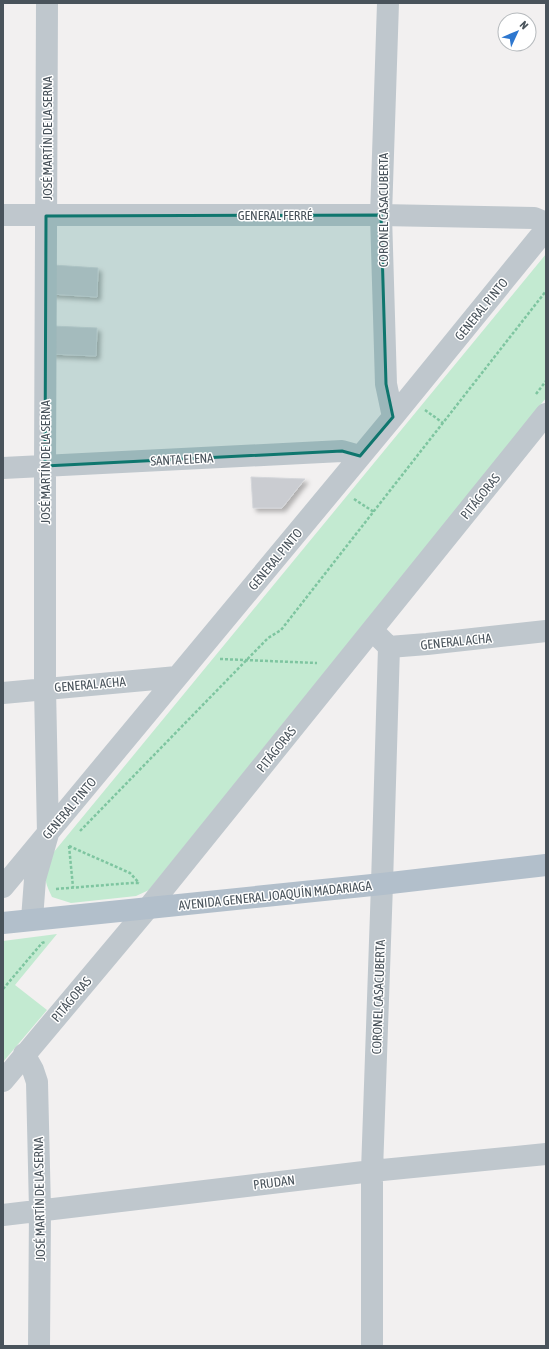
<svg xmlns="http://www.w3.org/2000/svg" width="549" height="1349" font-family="'Asap Condensed',sans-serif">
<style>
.green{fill:#c3ead1}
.building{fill:#caccd1;stroke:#d4d6da;filter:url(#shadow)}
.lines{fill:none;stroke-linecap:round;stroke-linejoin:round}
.path{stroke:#7ec5a0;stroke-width:2.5;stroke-dasharray:3 2;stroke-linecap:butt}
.minor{stroke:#bfc7cd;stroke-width:22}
.major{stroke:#b2bfcb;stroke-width:22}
.marked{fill:#0f766e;fill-opacity:0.2;stroke:#0f766e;stroke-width:3;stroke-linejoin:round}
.labels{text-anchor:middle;stroke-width:3;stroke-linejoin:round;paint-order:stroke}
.street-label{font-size:13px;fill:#49535b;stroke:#fff}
</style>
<defs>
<filter id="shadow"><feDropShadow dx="3.5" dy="3.5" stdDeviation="2" flood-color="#0004"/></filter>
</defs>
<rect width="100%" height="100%" fill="#f2f0f0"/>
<path class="green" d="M546 254V398L149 890 136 896 71 903 52 897C42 877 44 872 53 853Z
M57 934 15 985 47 1010 3 1062V941Z"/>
<path class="building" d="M53 265 98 268 97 297 51 294Z
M52 326 97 328 96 356 51 354Z
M251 477 305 479 282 508H253Z"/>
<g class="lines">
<path class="path" d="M536 394 546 381
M425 410 443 423
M354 499 374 512
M220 659 317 663
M80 831 268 638 281 630 546 291
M69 846 73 887
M69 846 130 873 139 883
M56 889 131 883H139
M3 989 42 943 45 942"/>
<path class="minor" d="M388 3 381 215 386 384 393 417
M3 215H381L534 218 546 223
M3 468 342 451 360 456
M379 637 389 647 427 644 546 631
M3 693 177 677
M3 887 393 417 546 229
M32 919 35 879 48 834 45 688V466L47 3
M24 1054 33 1070 37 1082 40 1210 39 1346
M3 1081 148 908 546 414
M3 1215 372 1171 546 1154
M372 1346V1171L382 884 389 647"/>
<path class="major" d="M3 923 382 884 546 865"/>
</g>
<path class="marked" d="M381 215 386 384 393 417 360 456 342 451 45 466 46 216Z"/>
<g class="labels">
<g class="street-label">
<text transform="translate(47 138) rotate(-90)" y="5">JOSÉ MARTÍN DE LA SERNA</text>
<text transform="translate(383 210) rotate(-90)" y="5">CORONEL CASACUBERTA</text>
<text x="275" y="220">GENERAL FERRÉ</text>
<text transform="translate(481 309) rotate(-51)" y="5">GENERAL PINTO</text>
<text transform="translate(182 459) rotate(-3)" y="5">SANTA ELENA</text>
<text transform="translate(45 462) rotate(-90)" y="5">JOSÉ MARTÍN DE LA SERNA</text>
<text transform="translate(480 496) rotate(-51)" y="5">PITÁGORAS</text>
<text transform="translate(275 559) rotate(-50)" y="5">GENERAL PINTO</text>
<text transform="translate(456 641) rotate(-6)" y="5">GENERAL ACHA</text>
<text transform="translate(90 684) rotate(-5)" y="5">GENERAL ACHA</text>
<text transform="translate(276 749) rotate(-51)" y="5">PITÁGORAS</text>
<text transform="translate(69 808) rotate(-50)" y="5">GENERAL PINTO</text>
<text transform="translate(275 895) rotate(-6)" y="5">AVENIDA GENERAL JOAQUÍN MADARIAGA</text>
<text transform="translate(378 997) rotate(-88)" y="5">CORONEL CASACUBERTA</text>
<text transform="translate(71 999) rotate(-50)" y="5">PITÁGORAS</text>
<text transform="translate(274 1182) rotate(-7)" y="5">PRUDAN</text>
<text transform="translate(39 1199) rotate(-91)" y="5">JOSÉ MARTÍN DE LA SERNA</text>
</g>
</g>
<rect width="549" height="1349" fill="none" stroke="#49535b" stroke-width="8"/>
<g transform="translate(517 32) rotate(46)"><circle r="19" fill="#ffffff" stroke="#b6babd"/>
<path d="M0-3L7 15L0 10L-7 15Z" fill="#2d77cf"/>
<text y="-6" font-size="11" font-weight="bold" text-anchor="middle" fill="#49535b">N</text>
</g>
</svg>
